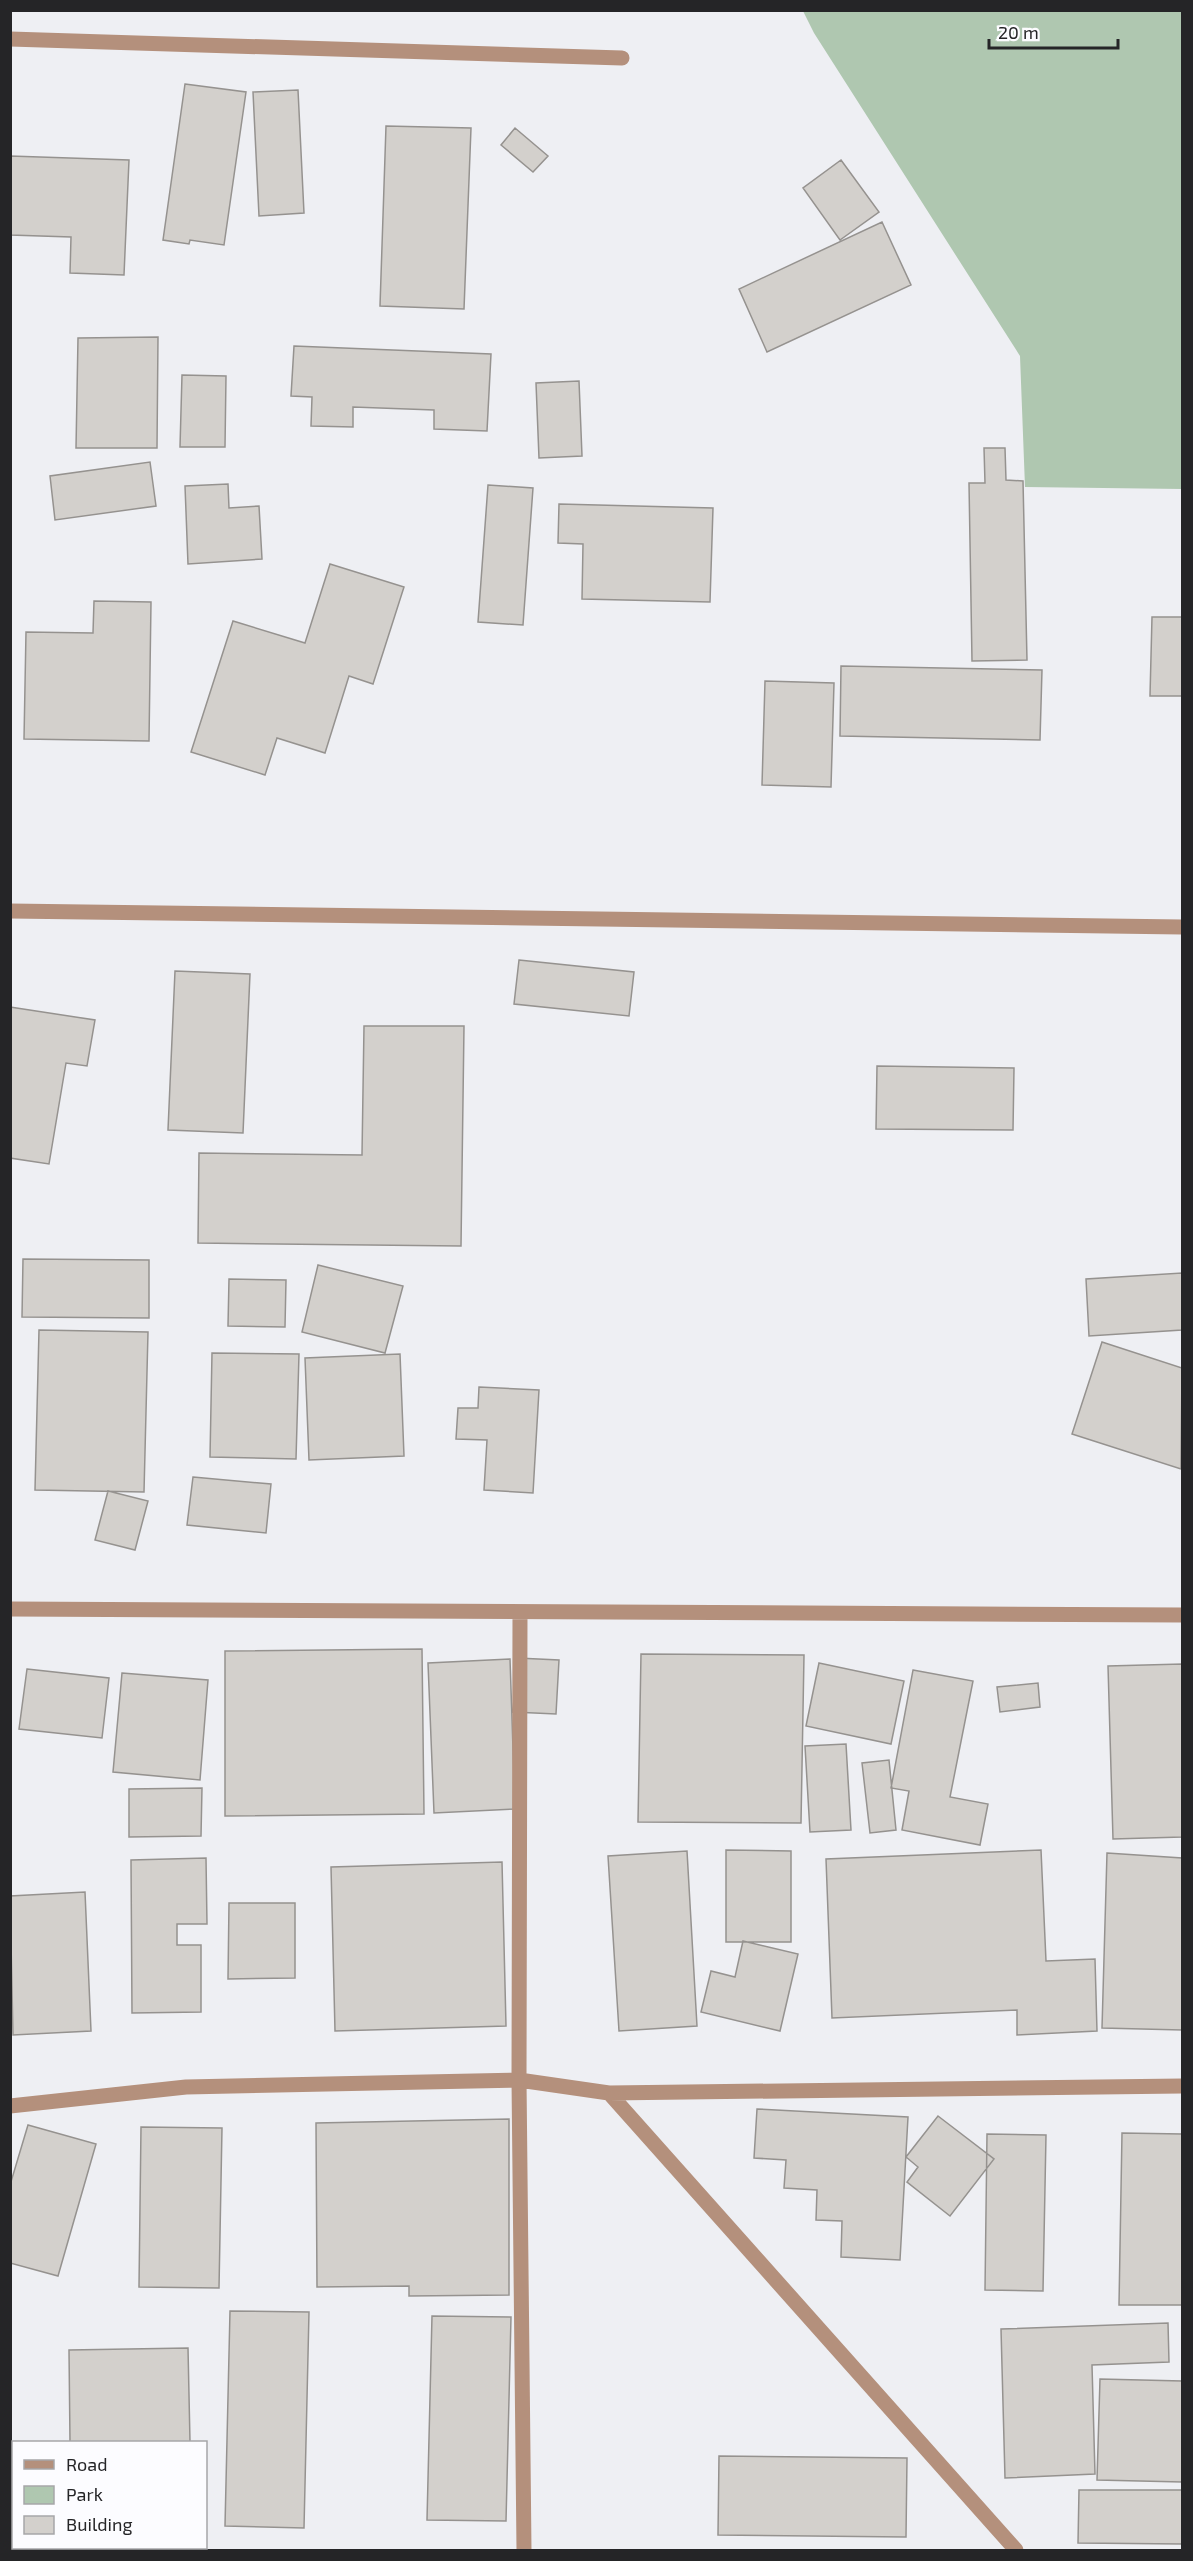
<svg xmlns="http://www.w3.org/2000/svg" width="1193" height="2561" font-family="'Exo 2',sans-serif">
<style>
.green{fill:#afc7b0}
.building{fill:#d3d0cc;stroke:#95928f;stroke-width:1.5}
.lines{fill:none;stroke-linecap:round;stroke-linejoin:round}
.street{stroke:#b4907c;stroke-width:15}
</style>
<rect width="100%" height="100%" fill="#eeeff3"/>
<path class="green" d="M803 11H1182V489L1025 487 1020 356 814 33Z"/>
<path class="building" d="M185 84 246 92 224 245 190 240 189 244 163 240Z
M298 90 304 213 259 216 253 92Z
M386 126 471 128 464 309 380 306Z
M515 128 548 156 533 172 501 145Z
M10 156 129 160 124 275 70 273 71 237 10 235Z
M841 160 879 212 840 240 803 188Z
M882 222 911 285 767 352 739 289Z
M158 337 157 448H76L78 338Z
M294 346 491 354 487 431 434 429V410L353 407V427L311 426 312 397 291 396Z
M182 375 226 376 225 447H180Z
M579 381 582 456 539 458 536 383Z
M984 448H1005L1006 480 1023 481 1027 660 972 661 969 483H985Z
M150 462 156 506 55 520 50 476Z
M228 484 229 508 259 506 262 559 188 564 185 486Z
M488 485 533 488 523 625 478 622Z
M559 504 713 508 710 602 582 599 583 544 558 543Z
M330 564 404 587 373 684 349 676 325 753 277 738 265 775 191 752 233 621 305 643Z
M94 601 151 602 149 741 24 739 26 632 93 633Z
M1152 617H1182V696H1150Z
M841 666 1042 670 1040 740 840 736Z
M765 681 834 683 831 787 762 785Z
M519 960 634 972 629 1016 514 1004Z
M175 971 250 974 243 1133 168 1130Z
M10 1007 95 1020 87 1066 66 1063 49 1164 10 1158Z
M364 1026H464L461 1246 198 1243 199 1153 362 1155Z
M877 1066 1014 1068 1013 1130 876 1129Z
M23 1259 149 1260V1318L22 1317Z
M318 1265 403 1286 385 1353 302 1332Z
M1182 1273V1330L1089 1336 1086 1279Z
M229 1279 286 1280 285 1327 228 1326Z
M39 1330 148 1332 144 1492 35 1490Z
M1102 1342 1182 1368 1181 1469 1072 1434Z
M212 1353 299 1354 296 1459 210 1457Z
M400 1354 404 1456 309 1460 305 1358Z
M479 1387 539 1390 533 1493 484 1490 487 1440 456 1439 458 1408H478Z
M193 1477 271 1484 266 1533 187 1525Z
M108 1491 148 1501 135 1550 95 1540Z
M422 1649 424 1814 225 1816V1651Z
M641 1654 804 1655 801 1823 638 1822Z
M517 1658 559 1660 556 1714 513 1712Z
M510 1659 515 1809 434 1813 428 1663Z
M819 1663 904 1681 891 1744 806 1726Z
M1182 1664V1837L1113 1839 1108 1666Z
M27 1669 109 1678 102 1738 19 1729Z
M913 1670 973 1681 950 1797 988 1804 980 1845 902 1830 909 1791 891 1788Z
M122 1673 208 1680 200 1780 113 1772Z
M1038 1683 1040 1707 1000 1712 997 1687Z
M846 1744 851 1830 810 1832 805 1746Z
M889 1760 896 1830 870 1833 862 1763Z
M202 1788 201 1836 129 1837V1789Z
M726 1850 791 1851V1942H726Z
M1041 1850 1046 1961 1095 1959 1097 2031 1017 2035V2010L832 2018 826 1859Z
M687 1851 697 2026 619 2031 608 1856Z
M1107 1853 1182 1858V2030L1102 2028Z
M206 1858 207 1924H177V1945H201V2012L132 2013 131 1860Z
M502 1862 506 2026 335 2031 331 1867Z
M85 1892 91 2031 13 2035 10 1896Z
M229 1903H295V1978L228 1979Z
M743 1941 798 1954 780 2031 701 2012 711 1971 735 1977Z
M757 2109 908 2117 900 2260 841 2257 842 2221 816 2220 817 2190 784 2188 786 2160 754 2158Z
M938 2116 994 2159 950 2216 907 2182 918 2167 906 2157Z
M509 2119V2295L409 2296V2286L317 2287 316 2123Z
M28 2125 96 2144 58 2276 10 2263V2185Z
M141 2127 222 2128 219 2288 139 2287Z
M1122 2133 1182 2134V2305H1119Z
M987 2134 1046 2135 1043 2291 985 2290Z
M230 2311 309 2312 304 2528 225 2526Z
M432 2316 511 2317 506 2521 427 2520Z
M1168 2323 1169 2362 1092 2365 1095 2474 1005 2478 1001 2329Z
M188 2348 190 2442H70L69 2350Z
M1100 2379 1182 2381V2482L1097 2480Z
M719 2456 907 2458 906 2537 718 2535Z
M1079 2490H1182V2544L1078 2543Z"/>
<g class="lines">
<path class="street" d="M10 39 622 58
M10 911 1182 927
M10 1609 1182 1615
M520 1612 519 2080 524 2550
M609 2093 1016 2550
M10 2106 186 2087 519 2080 609 2093 1182 2086"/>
</g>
<rect width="1193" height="2561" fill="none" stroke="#252527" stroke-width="24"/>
<rect x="12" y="2441" width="195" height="108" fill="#fcfcff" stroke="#a6a6a9" stroke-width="1.5"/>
<rect x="24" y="2460" width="30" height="9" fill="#b4907c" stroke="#a6a6a9" stroke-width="1.5"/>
<text x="66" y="2471" font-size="18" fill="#252527">Road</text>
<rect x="24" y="2486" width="30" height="18" fill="#afc7b0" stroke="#a6a6a9" stroke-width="1.5"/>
<text x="66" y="2501" font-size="18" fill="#252527">Park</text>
<rect x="24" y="2516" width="30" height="18" fill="#d3d0cc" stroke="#a6a6a9" stroke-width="1.5"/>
<text x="66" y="2531" font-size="18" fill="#252527">Building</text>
<path d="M989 39v9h129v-9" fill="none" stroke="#252527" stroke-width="3"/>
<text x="998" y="39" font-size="18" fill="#252527" stroke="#fcfcff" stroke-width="4.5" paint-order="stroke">20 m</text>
</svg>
